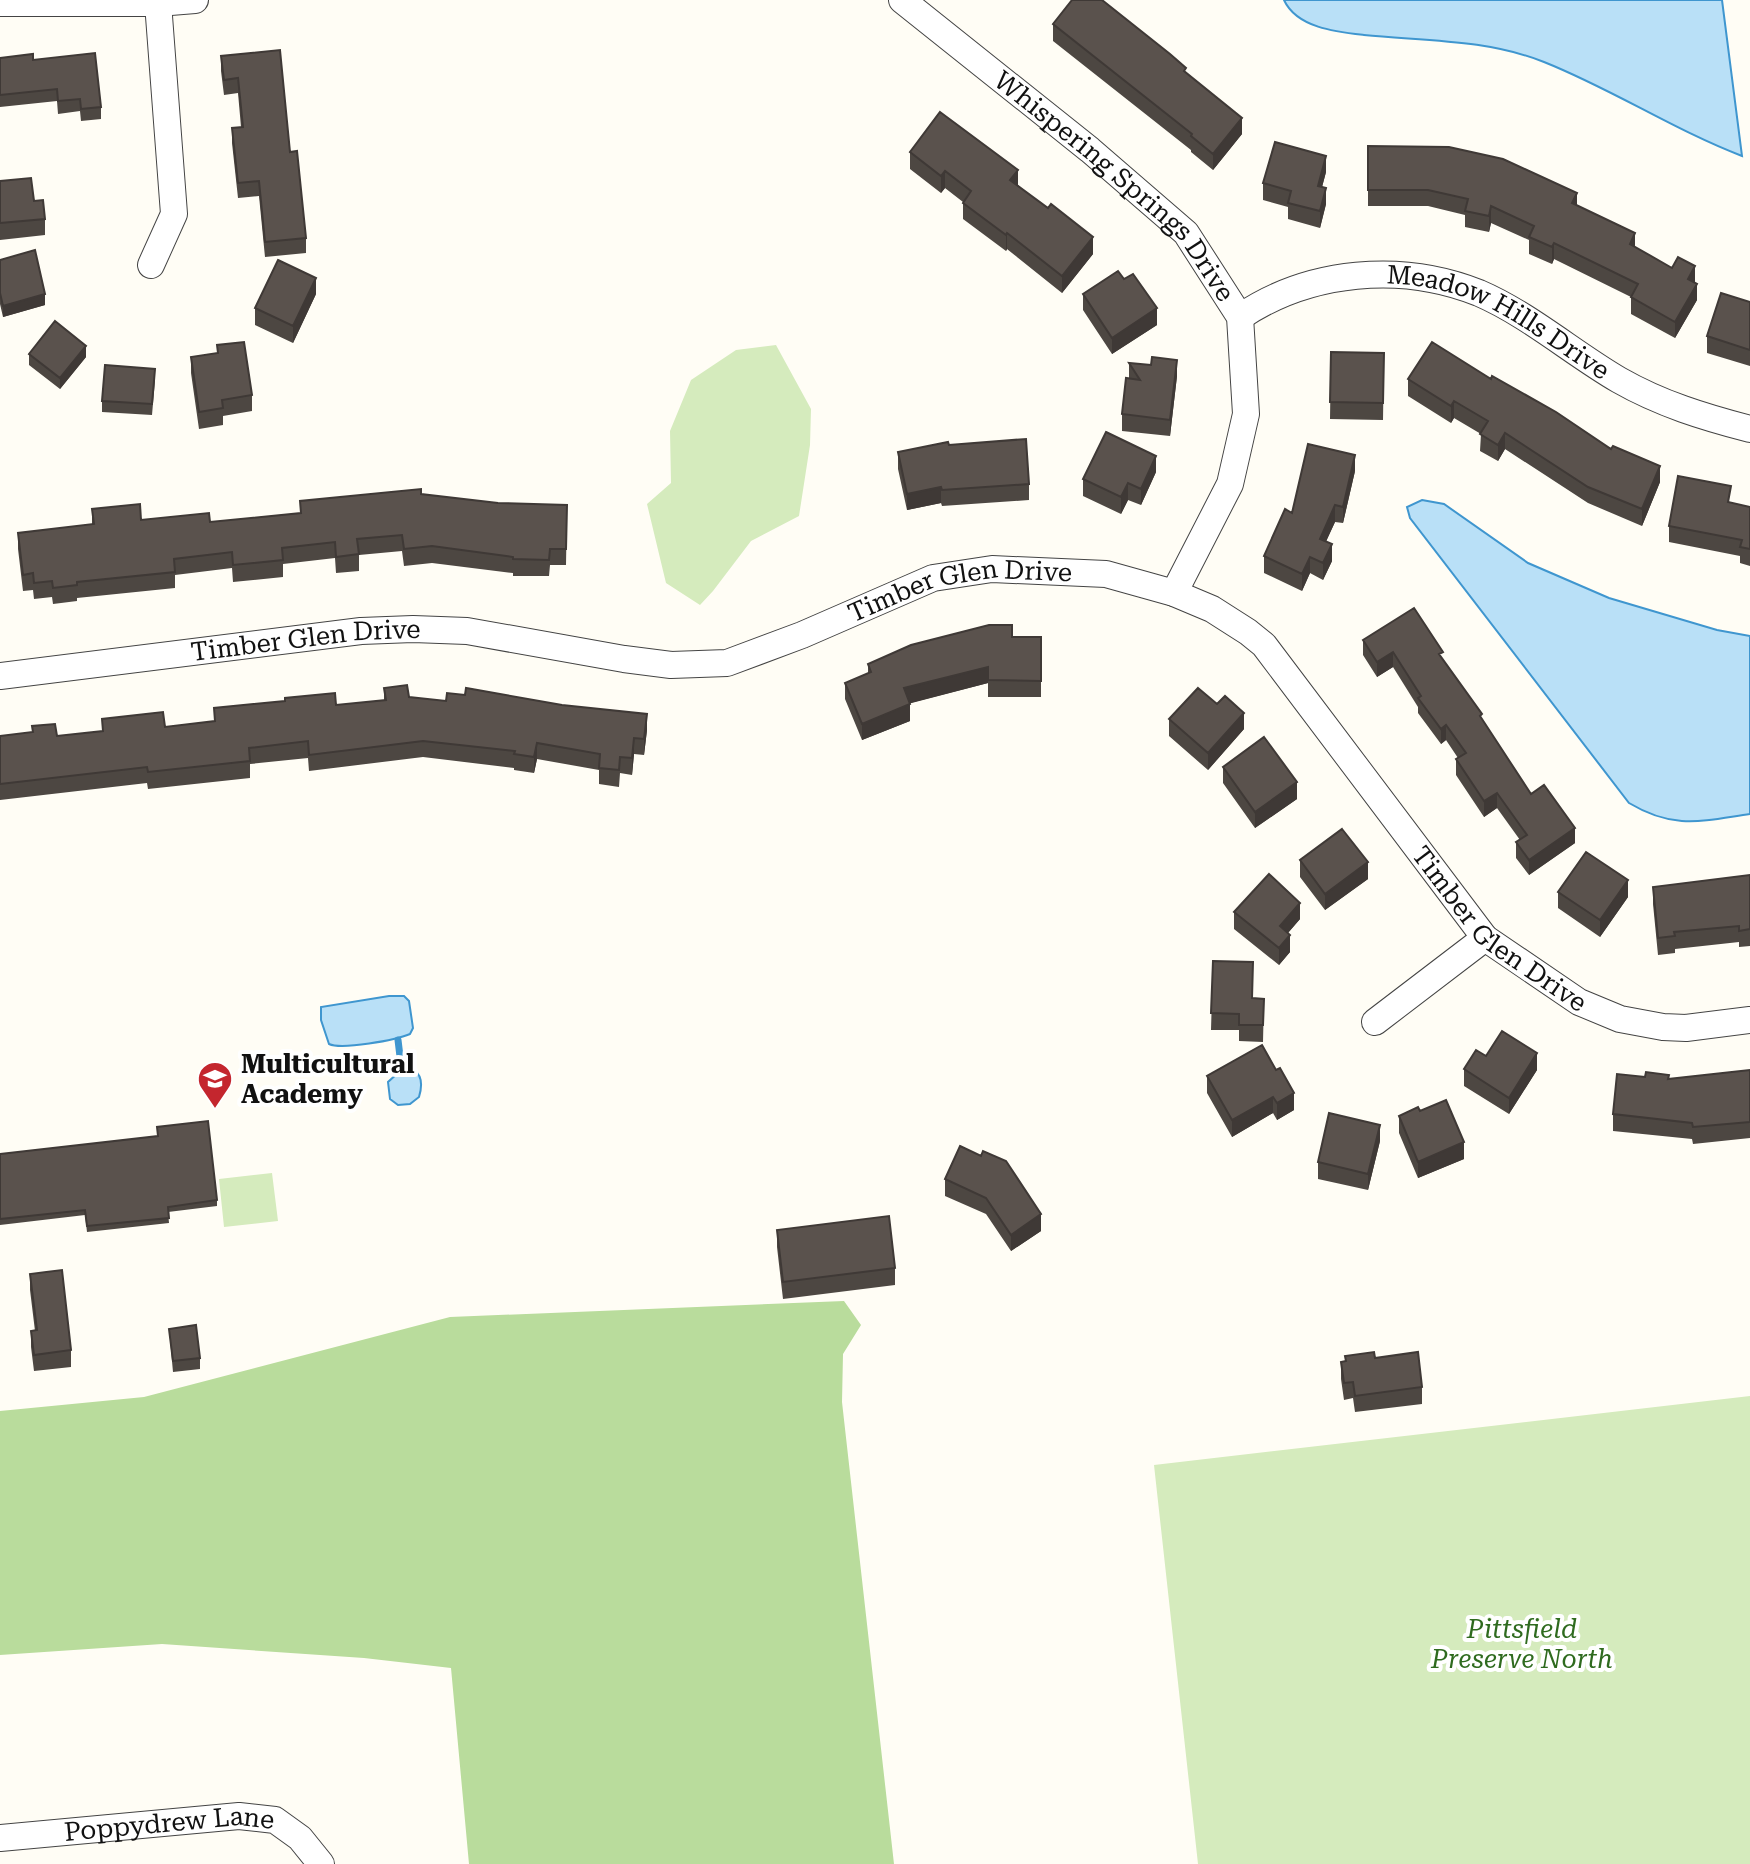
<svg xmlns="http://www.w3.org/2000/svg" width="1750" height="1864" font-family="'Roboto Serif',serif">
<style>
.green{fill:#d5ebbd}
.forest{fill:#b9dc9c}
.water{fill:#b9e0f7;stroke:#3f96cf;stroke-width:2}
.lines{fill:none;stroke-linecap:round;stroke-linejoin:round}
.stream{stroke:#3f96cf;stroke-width:7}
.minor-casing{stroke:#444;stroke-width:28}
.minor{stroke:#fff;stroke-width:26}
.wall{fill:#4d4742}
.shaded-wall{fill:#3f3936}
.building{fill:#5a524d;stroke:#3f3936;stroke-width:2}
.labels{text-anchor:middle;stroke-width:8;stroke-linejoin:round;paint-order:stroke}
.street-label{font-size:26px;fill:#111;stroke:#fff}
.poi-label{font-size:26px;font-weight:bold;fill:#111;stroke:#fff;text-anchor:start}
.park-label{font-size:26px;font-style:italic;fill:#2f6b1f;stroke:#fff}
</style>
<rect width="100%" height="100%" fill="#fffdf5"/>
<path class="green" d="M776 345 811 409 810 445 799 516 751 541 713 591 700 605 666 583 647 504 671 483 670 431 691 380 736 350Z
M272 1173 278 1221 224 1227 219 1179Z
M1750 1396V1864H1198L1154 1465Z"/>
<path class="forest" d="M844 1301 861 1325 843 1354 842 1402 894 1864H469L451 1668 364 1658 162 1644 0 1655V1411L144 1397 450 1317Z"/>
<path class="water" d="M1284 0H1722L1742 156C1674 130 1612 89 1544 62 1486 39 1424 41 1364 35 1337 32 1297 28 1284 0Z
M1422 500 1444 504 1528 563 1609 598 1717 630 1750 636V814C1702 821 1674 830 1629 803L1410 518 1407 507Z
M389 996H404L409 1001 413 1028 410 1034C396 1040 342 1050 329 1044L321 1020V1007Z
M414 1070C423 1076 422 1087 419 1097L410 1104 398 1105 390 1099 388 1082 398 1073Z"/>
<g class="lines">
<path class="stream" d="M398 1040 402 1073"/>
<defs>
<g id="minor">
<path id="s1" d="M902 0 1090 150 1186 233 1240 317 1246 414 1230 484 1174 593"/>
<path d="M0 3H158L195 0"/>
<path d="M151 265 174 214 158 3"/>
<path id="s2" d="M1240 317C1309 270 1402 262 1479 293 1528 314 1574 354 1619 380 1661 404 1704 417 1750 429"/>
<path id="s3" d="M0 676 361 631 413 629 467 631 624 659 671 665 727 663 802 635 933 578 992 569 1106 574 1174 593 1212 609 1248 632 1264 645 1485 938 1579 1002 1620 1019 1663 1027 1686 1028 1750 1020"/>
<path d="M1375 1022 1485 938"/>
<path id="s4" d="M0 1838 239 1816 275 1820 300 1838 321 1864"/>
</g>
</defs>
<use href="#minor" class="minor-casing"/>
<use href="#minor" class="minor"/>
</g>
<path class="wall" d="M1053 24 1186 73 1242 134 1213 170 1191 152V150L1053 41Z
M221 56 290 152 306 238V253L265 257 259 196 238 198 232 143V128L241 127 238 93 224 95 221 71Z
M0 58 33 60 101 107V119L81 121 80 111 58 114 57 101 0 107Z
M1368 146 1577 206 1635 247 1695 283 1697 300 1675 338 1631 314V297L1554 259 1552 264 1529 254V240L1491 223 1489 232 1465 227V215L1428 206H1368Z
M910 152 1018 185 1093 254 1062 293 1007 249 1006 251 963 219V202L945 188 941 193 910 169Z
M1326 172 1322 187 1326 204 1320 228 1288 219V207L1263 200V183Z
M0 181 34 201 45 219V235L0 240Z
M0 260 45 305 3 317 0 304Z
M316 294 293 343 255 325V308Z
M1083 294 1157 325 1112 354 1083 310Z
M1750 302V366L1707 353V336Z
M217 345 252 395V411L223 416V425L199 429 191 373V357L217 353Z
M1331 352 1384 353 1383 420 1330 419Z
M29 354 86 357 60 389 29 365Z
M1129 363 1151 365 1177 376 1170 436 1122 431V414L1129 379Z
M1408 379H1491L1660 482 1642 526 1588 503 1505 449 1498 461 1480 451 1481 434 1454 418 1451 423 1408 396Z
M155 380 152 415 102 412V401Z
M949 445 1029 484V500L942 506 941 503 907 510 898 469V452Z
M1355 471 1343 523 1335 522 1326 541 1332 561 1323 580 1310 573 1302 591 1264 573V556L1292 513Z
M1156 472 1141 505 1128 500 1121 514 1083 496V479Z
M421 494 498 503 567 505 566 565H550L549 576H513V573L432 563 404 566 402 551 359 555V571L336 573 335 558 283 564V577L233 582 232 568 175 575V588L77 598V601L53 604 52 597 34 599 33 590 23 591 18 549V533L92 524V509L141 520 210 522 300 513V501Z
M1731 503 1750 507V566L1740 563V556L1669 542V526Z
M1012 637H1041V697H988V683L910 703V721L862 740 845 699V683L868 674V664Z
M1363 640 1443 659 1531 794 1575 843 1529 875 1516 858V842L1520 840 1497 808 1484 817 1456 775V759L1458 758 1446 740 1441 744 1418 713V707L1393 667 1377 677 1363 655Z
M384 688 409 697 647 730 644 755 634 754 632 775 620 773 619 787 599 784V770L537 759 534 773 514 770V768L423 757 309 771 308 758 250 764V778L148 789 147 783 0 800V736H57L102 731V719L165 727 214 721V708L336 705 384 700Z
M1217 704 1244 729 1208 770 1169 736V719Z
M1223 767 1297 799 1255 828 1223 783Z
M1300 860 1368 879 1325 910 1300 877Z
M1750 875V946L1739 947V942L1675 949V953L1658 955 1653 904V887Z
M1558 892 1628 897 1600 937 1558 908Z
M1234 912 1300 919 1288 933 1290 952 1279 965 1234 929Z
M1213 961 1252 998 1264 999 1263 1042 1239 1041V1030H1211Z
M1486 1056 1537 1070 1509 1114 1464 1086V1069Z
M1276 1070 1294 1110 1277 1120 1273 1113 1232 1137 1207 1093V1076Z
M1750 1070V1138L1693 1144 1692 1139 1613 1131V1114L1669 1079Z
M1420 1111 1464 1159 1418 1178 1399 1133V1116Z
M1380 1141 1368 1190 1318 1179V1162Z
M960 1146 1041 1231 1011 1251 986 1214 945 1196V1179Z
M0 1154 217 1200V1206L168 1212 169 1223 87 1232 85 1215 0 1225Z
M777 1230 895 1268V1285L783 1299 777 1247Z
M30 1274 71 1350V1367L34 1371 31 1347V1331H35L30 1290Z
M169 1329 200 1358V1369L173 1372Z
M1345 1356 1375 1358 1422 1387V1404L1355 1412 1353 1398 1344 1400 1341 1379V1362H1345Z"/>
<path class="shaded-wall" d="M1242 118V134L1213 170V154Z
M1326 156V172L1318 202V186Z
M1018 170V186L1010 180Z
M945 171V188L941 193V176Z
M1326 188V204L1320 228V211Z
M1577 193V209L1572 203Z
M1491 206V223L1489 232V216Z
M1007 233V249L1006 251V235Z
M1635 233V249L1630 244Z
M1093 237V254L1062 293V276Z
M1554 243V259L1552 264V247Z
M1695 266V283L1688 279Z
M316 278V294L293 343V326Z
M1697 284V300L1675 338V322Z
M45 294V305L3 317V306Z
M1157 308V325L1112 354V338Z
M86 346V357L60 389V378Z
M1177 360V376L1170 436V420Z
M1454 401V418L1451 423V406Z
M1505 433V449L1498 461V445Z
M1355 455V471L1343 523V507Z
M1156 456V472L1141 505V489Z
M1660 466V482L1642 526V509Z
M1128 483V500L1121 514V497Z
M941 487V503L907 510V494Z
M1335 505V522L1320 555V539Z
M1332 544V561L1323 580V563Z
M1310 557V573L1302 591V574Z
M1393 652V667L1377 677V662Z
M988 667V683L904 705V688Z
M910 704V721L862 740V724Z
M1244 713V729L1208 770V753Z
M647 714V730L644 755V739Z
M1446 725V740L1441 744V729Z
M634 738V754L632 775V758Z
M537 743V759L534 773V757Z
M1297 782V799L1255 828V812Z
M1497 793V808L1484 817V801Z
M1575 828V843L1529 875V860Z
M1368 862V879L1325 910V894Z
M1628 880V897L1600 937V920Z
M1300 903V919L1280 942V926Z
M1290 935V952L1279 965V948Z
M1537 1053V1070L1509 1114V1098Z
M1294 1093V1110L1277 1120V1103Z
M1273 1097V1113L1232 1137V1120Z
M1380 1125V1141L1368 1190V1174Z
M1464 1142V1159L1418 1178V1162Z
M1041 1214V1231L1011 1251V1235Z"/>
<path class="building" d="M1072 0H1102L1170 54 1186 68 1184 71 1242 118 1213 154 1191 136 1192 134 1053 24Z
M280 50 290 152 297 151 306 238 265 242 259 181 238 183 232 128 243 127 238 78 224 80 221 56Z
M95 53 101 107 81 109 80 99 58 101 57 89 0 95V58L33 54V60Z
M940 112 1018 170 1010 180 1048 208 1051 204 1093 237 1062 276 1007 233 1006 235 963 203 971 191 945 171 941 176 910 152Z
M1275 142 1326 156 1318 186 1326 188 1320 211 1288 203 1291 191 1263 183Z
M1368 146 1449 147 1503 159 1577 193 1572 203 1635 233 1630 244 1672 268 1678 257 1695 266 1688 279 1697 284 1675 322 1631 297 1638 284 1554 243 1552 247 1529 237 1534 226 1491 206 1489 216 1465 211 1468 199 1428 190H1368Z
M31 178 34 201 43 200 45 219 0 223V181Z
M35 250 45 294 3 306 0 293V260Z
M278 260 316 278 293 326 255 308Z
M1118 271 1124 279 1133 274 1157 308 1112 338 1083 294Z
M1721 293 1750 302V350L1707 336Z
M55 321 86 346 60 378 29 354Z
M244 342 252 395 222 400 223 408 199 412 191 357 218 353 217 345Z
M1432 342 1491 379 1492 376 1556 412 1611 449 1613 446 1660 466 1642 509 1588 487 1505 433 1498 445 1480 434 1488 421 1454 401 1451 406 1408 379Z
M1331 352 1384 353 1383 403 1330 402Z
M1152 357 1177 360 1170 420 1122 414 1126 378 1140 380 1129 363 1151 365Z
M105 365 155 369 152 404 102 401Z
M1106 432 1156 456 1141 489 1128 483 1121 497 1083 479Z
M1026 439 1029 484 942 490 941 487 907 494 898 452 948 442 949 445Z
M1308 444 1355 455 1343 507 1335 505 1320 539 1332 544 1323 563 1310 557 1302 574 1264 556 1285 509 1292 513Z
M1678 476 1731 486 1728 502 1750 507V549L1740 547 1742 540 1669 526Z
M421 489V494L498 503 567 505 566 549H550L549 560 513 559V557L432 546 404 549 402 535 357 539 359 554 336 557 335 542 282 548 283 560 233 565 232 552 174 559 175 572 77 582V585L53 588 52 581 34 583 33 573 23 575 18 533 94 524 92 509 140 504 141 520 209 513 210 522 301 513 300 501Z
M1414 608 1443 652 1439 654 1482 714 1480 716 1531 794 1544 785 1575 828 1529 860 1516 842 1527 835 1497 793 1484 801 1456 759 1466 753 1446 725 1441 729 1418 698 1421 696 1393 652 1377 662 1363 640Z
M989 625H1012V637H1041V681L988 680V667L904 688 910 704 862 724 845 683 871 672 868 664 911 645Z
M407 685 409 697 446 701 447 693 465 695 466 688 562 705 647 714 644 739 634 738 632 758 620 757 619 770 599 768 600 754 537 743 534 757 514 754 515 751 423 741 309 755 308 741 249 748 250 761 148 772 147 767 0 784V736L33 732 32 726 55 724 57 736 103 731 102 719 163 712 165 727 215 721 214 708 285 701V698L335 693 336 705 386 700 384 688Z
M1198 688 1217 704 1225 696 1244 713 1208 753 1169 719Z
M1264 737 1297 782 1255 812 1223 767Z
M1342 829 1368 862 1325 894 1300 860Z
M1586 852 1628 880 1600 920 1558 892Z
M1269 874 1300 903 1280 926 1290 935 1279 948 1234 912Z
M1750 875V929L1739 931V926L1674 932 1675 936 1658 938 1653 887Z
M1213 961 1253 962 1252 998 1264 999 1263 1025H1239V1014L1211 1013Z
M1502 1031 1537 1053 1509 1098 1464 1069 1476 1050 1486 1056Z
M1262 1045 1276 1070 1280 1068 1294 1093 1277 1103 1273 1097 1232 1120 1207 1076Z
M1750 1070V1122L1693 1127 1692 1123 1613 1114 1617 1074 1645 1077 1646 1072 1669 1075 1668 1079Z
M1446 1100 1464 1142 1418 1162 1399 1116 1418 1107 1420 1111Z
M1329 1113 1380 1125 1368 1174 1318 1162Z
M208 1121 217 1200 168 1207 169 1218 87 1226 85 1210 0 1219V1154L158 1136 157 1127Z
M960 1146 981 1156 983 1151 1006 1161 1041 1214 1011 1235 986 1198 945 1179Z
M889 1216 895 1268 783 1282 777 1230Z
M62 1270 71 1350 34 1355 31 1331 37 1330 30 1274Z
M196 1325 200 1358 173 1361 169 1329Z
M1374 1352 1375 1358 1418 1352 1422 1387 1355 1396 1353 1382 1344 1383 1341 1362 1346 1361 1345 1356Z"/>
<defs>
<symbol id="school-pin" viewBox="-11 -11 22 30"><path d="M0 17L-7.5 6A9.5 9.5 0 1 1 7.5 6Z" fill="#c4262e" stroke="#fff"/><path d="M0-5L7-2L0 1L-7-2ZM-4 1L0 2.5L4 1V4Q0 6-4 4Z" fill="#fff"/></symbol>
</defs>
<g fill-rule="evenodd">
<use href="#school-pin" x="195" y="1059" width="40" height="54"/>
</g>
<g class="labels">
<g class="street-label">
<text dy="9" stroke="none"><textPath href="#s1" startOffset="284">Whispering Springs Drive</textPath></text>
<text dy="9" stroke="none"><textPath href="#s2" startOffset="278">Meadow Hills Drive</textPath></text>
<text dy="9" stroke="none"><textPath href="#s3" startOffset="980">Timber Glen Drive</textPath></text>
<text dy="9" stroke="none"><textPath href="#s3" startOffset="308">Timber Glen Drive</textPath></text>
<text dy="9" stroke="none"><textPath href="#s3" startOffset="1676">Timber Glen Drive</textPath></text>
<text dy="9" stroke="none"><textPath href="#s4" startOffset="170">Poppydrew Lane</textPath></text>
</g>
<g class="poi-label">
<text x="241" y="1073">Multicultural<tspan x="241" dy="30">Academy</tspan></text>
</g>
<g class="park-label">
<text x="1522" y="1638">Pittsfield<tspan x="1522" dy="30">Preserve North</tspan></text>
</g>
</g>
</svg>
